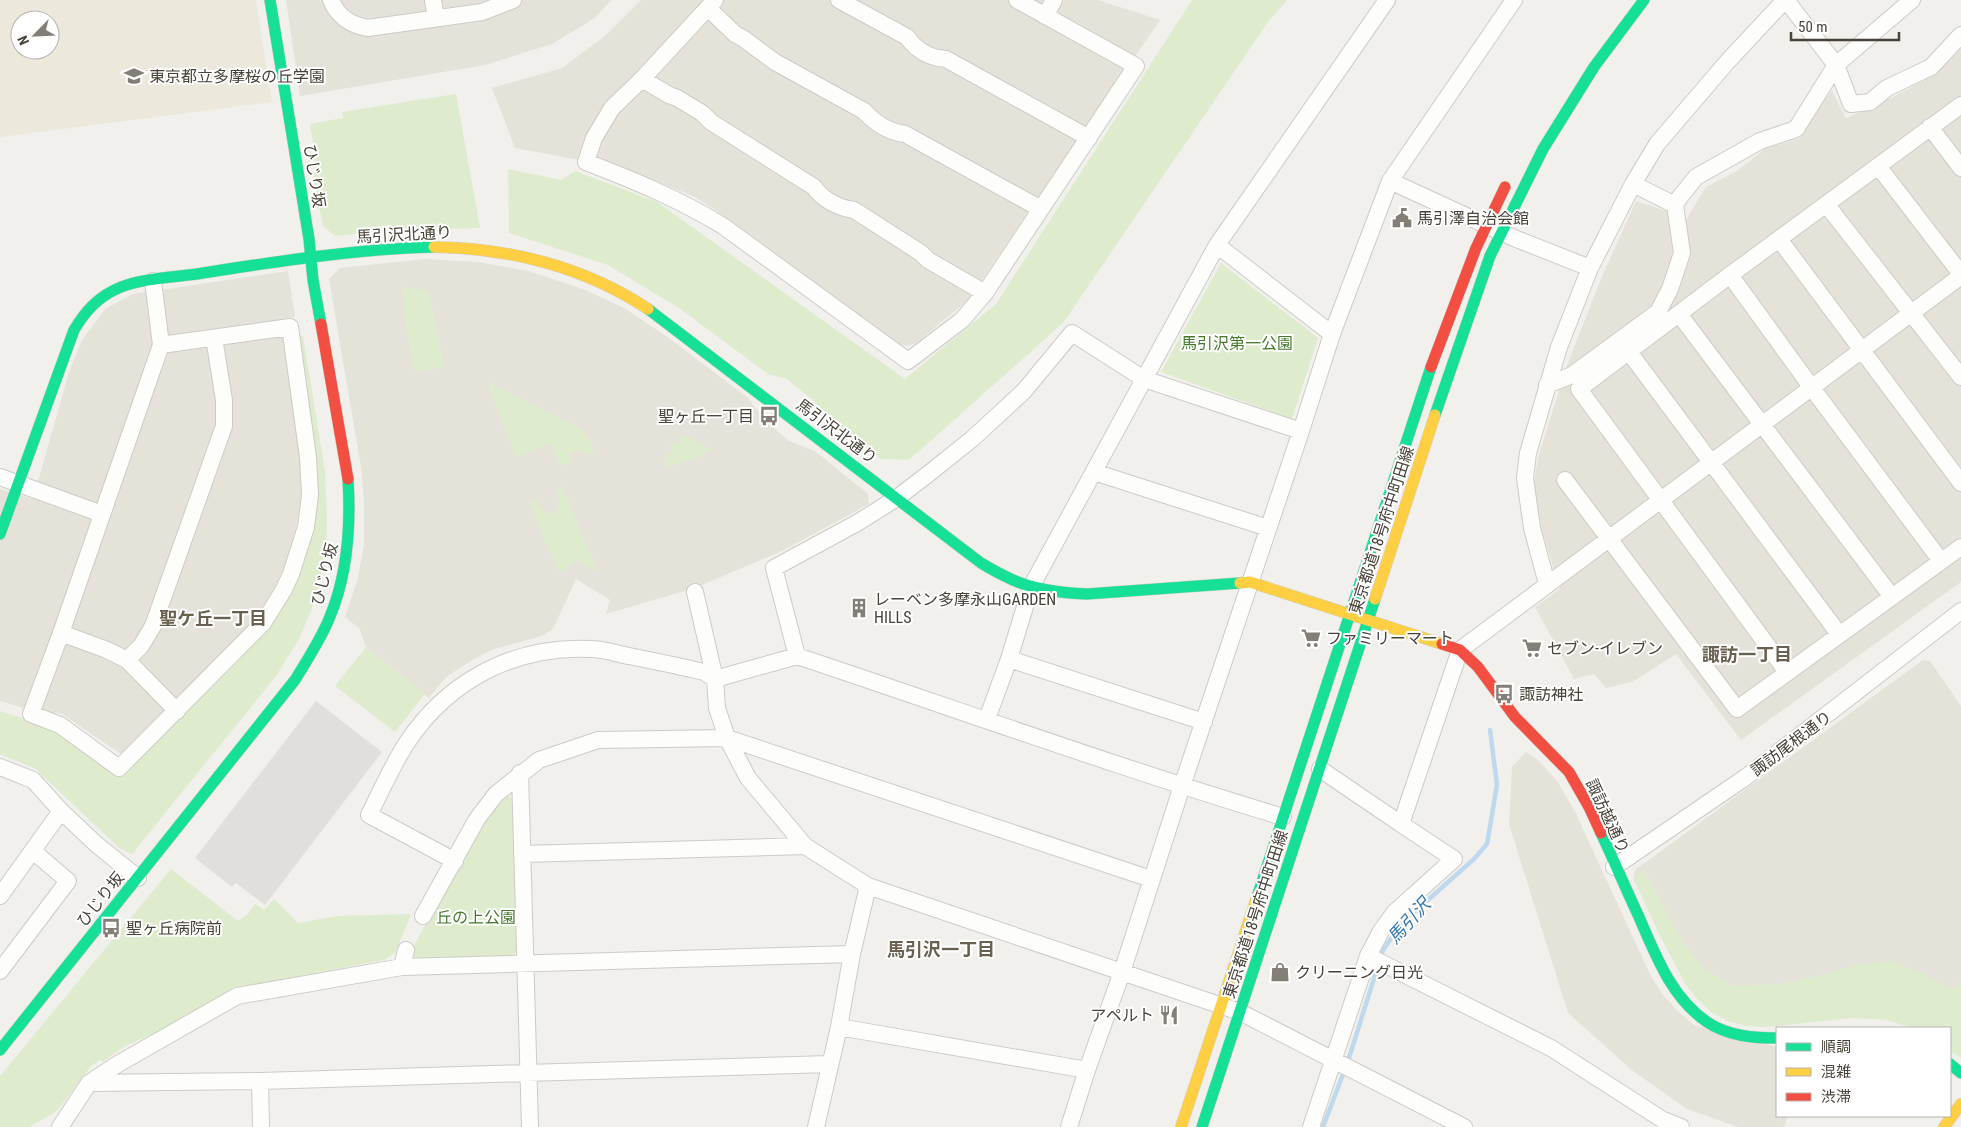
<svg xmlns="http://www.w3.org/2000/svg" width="1961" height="1127" font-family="'Roboto Condensed','Noto Sans JP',sans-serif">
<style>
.residential{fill:#e5e2da}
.education{fill:#ece8dc;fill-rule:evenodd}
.green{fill:#deebcd}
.parking{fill:#e1dfdc}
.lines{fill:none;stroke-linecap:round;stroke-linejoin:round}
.stream{stroke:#bed9ee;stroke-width:4.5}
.street-casing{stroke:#cdcbc7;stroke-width:18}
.fast-casing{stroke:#d0cdc3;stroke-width:12}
.slow-casing{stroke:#d0cdc3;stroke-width:12}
.jam-casing{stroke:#d0cdc3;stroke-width:12}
.street{stroke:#fdfdfc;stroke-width:16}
.fast{stroke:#16e098;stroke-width:11}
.slow{stroke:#ffcf43;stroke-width:11}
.jam{stroke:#f24e42;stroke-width:11}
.labels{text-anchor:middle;stroke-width:4;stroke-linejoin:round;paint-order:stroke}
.poi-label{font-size:16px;fill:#484238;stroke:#fff;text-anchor:start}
.street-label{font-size:16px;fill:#484238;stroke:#fff}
.park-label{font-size:16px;fill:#46792c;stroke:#fff}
.neighbourhood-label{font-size:18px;font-weight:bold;fill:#6a604f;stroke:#fff}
.water-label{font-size:18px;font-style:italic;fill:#3377b2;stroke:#fff}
</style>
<rect width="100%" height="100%" fill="#f1f0ec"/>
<path class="residential" d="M286 0H611L595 18 552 44 485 65 300 96Z
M641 0H1098L1160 20 968 300 915 344 901 346 726 217 695 197 607 161 574 159 515 148 492 88 562 68 605 36Z
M1961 49V582L1741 740 1676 654 1632 682 1606 688 1594 674 1574 679 1535 607 1560 589 1542 531 1534 482 1539 454 1567 366 1600 281 1636 201 1687 218 1706 187 1737 171 1765 149 1800 138 1809 119 1832 91 1846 118 1891 98 1923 81 1945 65Z
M425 259 477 262 528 271 583 289 624 308 669 338 748 398 764 419 789 441 815 451 868 494 869 504 784 550 695 588 606 614 610 600 576 579 553 629 542 636 494 649 474 659 446 677 429 698 366 647 359 628 345 617 358 578 364 544V502L361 467 329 279 340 268Z
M288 271 295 317 280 319 300 458 303 487 293 546 269 601 243 633 121 754 62 714 23 708 0 701V489L33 499 69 372 82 340 105 309 133 294Z
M1923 660 1930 661 1961 706V991L1716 999 1633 880 1635 870Z
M1526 752 1539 761 1558 782 1576 814 1650 974 1662 994 1678 1011 1694 1025 1777 1047V1116H1787L1785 1125 1783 1127H1738L1687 1109 1633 1071 1568 1013 1509 824 1512 767Z"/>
<path class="education" d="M0 0H256L272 102 0 137ZM20 20H50V50H20Z"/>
<path class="green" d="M1192 0H1287L1268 22 1063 323 909 460 881 459 828 419 815 402 787 379 768 374 679 308 608 265 509 233 508 169 561 180 575 171 657 202 905 379 996 304Z
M456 94 480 228 392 230 335 236 323 226 314 180 315 153 310 124 343 118 342 112Z
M1221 263 1318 338 1292 419 1161 372Z
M403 287 426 290 429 293 445 367 414 372 405 321 402 289Z
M299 336H303L325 471 327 520 326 553 312 608 299 639 276 676 132 854 119 848 36 769 0 754V711L55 729 119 777 268 628 280 613 304 558Z
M488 382 578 427 591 441 595 451 587 455 580 450 572 453 571 462 561 466 550 443 516 457 494 402Z
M683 434 710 449 696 459 665 467V455H670L672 444 677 445Z
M562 487 598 572 577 560 559 573 529 503 536 499C541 512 554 523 560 503L556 489Z
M366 647 425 694 395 732 335 686Z
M503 794 512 798 518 951 511 956 417 962 411 952 482 818Z
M1643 868 1686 947 1707 971 1733 986 1778 984 1822 975 1857 965 1893 961 1925 975 1950 989 1961 982V1058L1950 1051V1028H1913L1886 1020 1853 1018 1765 1027 1746 1026 1728 1021 1711 1012 1696 998 1686 985 1659 934 1634 879Z
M171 869 238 921 248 914 255 904 264 910 274 899 298 923 338 916 411 914 395 953 384 960 233 988 170 1026 123 1047 103 1062 100 1060 91 1066 57 1111 29 1127H0V1076Z"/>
<path class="parking" d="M316 701 382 752 265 905 236 883 232 887 195 858Z"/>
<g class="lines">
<path class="stream" d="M1323 1127 1348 1061 1383 950 1402 923 1474 859 1487 844 1497 785 1490 730"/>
<defs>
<path id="street" d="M331 0C338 17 350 25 368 28L482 12 513 0
M433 0 436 18
M715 0 642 79 612 108 594 138 586 162C633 180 679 199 723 226L908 361 962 320 985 293 1136 66 1017 0
M839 0 907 37C916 50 930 58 946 59L1089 138
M1786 0 1836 65 1851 104 1870 102 1887 88 1931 67 1961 35
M708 8 735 34 744 39 775 62 864 111C875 123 889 132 905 134L1041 209
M1045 16 1054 0
M642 79 669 95 677 98 702 113 711 122 814 187C823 200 839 208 854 210L921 253 928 260 985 293
M1930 127 1961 168
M1878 166 1961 274
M1390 181 1514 238 1590 268
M1633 184 1675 205
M1826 204 1961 377
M1779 239 1961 483
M1217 245 1332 334
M1730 275 1812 388 1941 561
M153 281 161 345 61 633 31 714 60 725 119 768 263 623 283 591 291 574 306 527 310 495 308 457 290 327 161 345
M1679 314 1892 597
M1629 352 1839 634
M1547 385 1572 375 1658 312 1670 289 1682 253 1675 205 1680 197 1696 177 1760 141 1796 129 1836 65 1912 0
M1094 472 1268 528
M0 477 102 514
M1565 480 1737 709 1961 547
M1547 584 1532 528 1525 478 1528 453 1559 347 1590 268 1633 184 1657 144 1728 61 1785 0
M695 592 715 679 717 708 727 738 748 778 805 846 868 886 1240 1012 1464 1127
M61 633 107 650 127 660 177 711
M1009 659 1204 722
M127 660 141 646 153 626 224 426V400L214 338
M1787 672 1579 389 1730 275 1961 105
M987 719 1009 659 1031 587 1217 245 1387 0
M0 767 33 780 61 811 96 844 138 878
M1320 769 1401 824
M520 773 530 1127
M1283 817C1120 768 959 710 797 656L774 568 857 523 897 498 932 471 972 439 1024 391 1072 333 1144 379 1301 431
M522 854 805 846
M455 861 369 815C381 791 392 766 406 744 448 680 515 645 592 649 604 649 617 654 629 656 654 661 679 666 704 672L715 679 797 656
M1614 867 1746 777 1961 611
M0 896 61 811
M423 916 477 819 496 794 539 760 598 740 727 738 1151 879
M1368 956 1551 1048 1663 1120 1681 1127
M402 967 406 950
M0 971 68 881 33 851
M839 1027 1087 1070
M260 1081 261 1127
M89 1083 260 1081 830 1064
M60 1127 89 1083 118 1064 237 996 402 967 852 954
M816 1127 839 1027 852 954 868 886
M1069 1127 1087 1070 1122 972 1182 786 1301 431 1332 334 1390 181 1514 0
M1311 1127 1368 956 1381 931 1395 912 1454 859 1401 824 1460 650 1961 276"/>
<path id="fast" d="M270 0 309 239 313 280 321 324
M648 309 981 563C991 569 1002 575 1013 580 1036 590 1062 593 1087 594L1240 583
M1435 415 1490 256 1543 149 1594 67 1644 0
M0 534 74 330C86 310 99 296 121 287 143 278 179 277 203 273 280 261 357 249 434 247
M1601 833C1614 861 1626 889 1639 917 1656 956 1671 997 1707 1022 1728 1036 1753 1038 1777 1038
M1257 897 1431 367
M0 1050 295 680C307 660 320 641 329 619 348 575 351 527 348 479
M1950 1064 1961 1073
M1202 1127 1375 599"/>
<path id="slow" d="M434 247C510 248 585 267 648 309
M1240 583 1250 582 1442 644
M1375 599 1435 415
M1181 1127 1257 897
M1944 1127 1961 1104"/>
<path id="jam" d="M321 324 348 479
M1431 367 1476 248 1505 187
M1442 644 1460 650 1478 667 1515 717 1569 772 1589 807 1601 833"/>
</defs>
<use href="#street" class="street-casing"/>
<use href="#fast" class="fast-casing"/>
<use href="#slow" class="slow-casing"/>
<use href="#jam" class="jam-casing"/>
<use href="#street" class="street"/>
<use href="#fast" class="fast"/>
<use href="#slow" class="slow"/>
<use href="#jam" class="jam"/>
</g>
<defs>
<symbol id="school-bare" viewBox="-9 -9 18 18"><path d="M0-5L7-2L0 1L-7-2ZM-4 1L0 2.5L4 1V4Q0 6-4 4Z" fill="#837f77" stroke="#fff" stroke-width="2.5" paint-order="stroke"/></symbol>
<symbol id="civic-bare" viewBox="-9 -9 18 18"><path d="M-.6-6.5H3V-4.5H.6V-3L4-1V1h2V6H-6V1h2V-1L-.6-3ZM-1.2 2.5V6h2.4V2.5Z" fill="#837f77" stroke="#fff" stroke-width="2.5" paint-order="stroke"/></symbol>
<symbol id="bus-bare" viewBox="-9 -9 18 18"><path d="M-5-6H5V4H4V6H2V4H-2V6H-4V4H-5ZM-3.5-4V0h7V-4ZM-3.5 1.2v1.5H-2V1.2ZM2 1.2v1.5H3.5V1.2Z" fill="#837f77" stroke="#fff" stroke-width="2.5" paint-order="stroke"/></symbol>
<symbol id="building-bare" viewBox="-9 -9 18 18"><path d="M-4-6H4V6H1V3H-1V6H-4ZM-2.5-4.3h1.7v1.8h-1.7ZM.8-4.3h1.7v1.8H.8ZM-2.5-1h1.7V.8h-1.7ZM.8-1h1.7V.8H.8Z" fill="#837f77" stroke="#fff" stroke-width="2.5" paint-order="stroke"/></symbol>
<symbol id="supermarket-bare" viewBox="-9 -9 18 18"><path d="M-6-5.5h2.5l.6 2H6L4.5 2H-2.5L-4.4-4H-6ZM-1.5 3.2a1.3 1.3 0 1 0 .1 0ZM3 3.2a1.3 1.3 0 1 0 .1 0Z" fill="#837f77" stroke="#fff" stroke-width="2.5" paint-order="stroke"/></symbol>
<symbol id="shop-bare" viewBox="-9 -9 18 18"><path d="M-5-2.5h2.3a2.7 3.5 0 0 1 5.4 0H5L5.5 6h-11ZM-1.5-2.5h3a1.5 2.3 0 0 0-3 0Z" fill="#837f77" stroke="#fff" stroke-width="2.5" paint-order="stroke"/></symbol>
<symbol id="restaurant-bare" viewBox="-9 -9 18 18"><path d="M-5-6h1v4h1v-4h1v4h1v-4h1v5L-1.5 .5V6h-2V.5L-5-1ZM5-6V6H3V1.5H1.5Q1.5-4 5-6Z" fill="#837f77" stroke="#fff" stroke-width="2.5" paint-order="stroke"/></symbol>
</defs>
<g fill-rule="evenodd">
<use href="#school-bare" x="120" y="62" width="28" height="28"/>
<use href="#civic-bare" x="1388" y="204" width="28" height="28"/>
<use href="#bus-bare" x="755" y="402" width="28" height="28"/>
<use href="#building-bare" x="845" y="594" width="28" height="28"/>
<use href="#supermarket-bare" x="1297" y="624" width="28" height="28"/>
<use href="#supermarket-bare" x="1518" y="634" width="28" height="28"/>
<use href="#bus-bare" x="1490" y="680" width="28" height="28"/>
<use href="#bus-bare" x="97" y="914" width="28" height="28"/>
<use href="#shop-bare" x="1266" y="958" width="28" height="28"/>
<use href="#restaurant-bare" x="1155" y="1001" width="28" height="28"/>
</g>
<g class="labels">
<g class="poi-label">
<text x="149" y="82">東京都立多摩桜の丘学園</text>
<text x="1417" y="224">馬引澤自治会館</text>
<text x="754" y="422" text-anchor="end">聖ヶ丘一丁目</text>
<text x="874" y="605">レーベン多摩永山GARDEN<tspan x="874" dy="18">HILLS</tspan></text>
<text x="1326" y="644">ファミリーマート</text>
<text x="1547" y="654">セブン-イレブン</text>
<text x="1519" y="700">諏訪神社</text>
<text x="126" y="934">聖ヶ丘病院前</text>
<text x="1295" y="978">クリーニング日光</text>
<text x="1154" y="1021" text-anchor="end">アペルト</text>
</g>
<g class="street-label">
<text transform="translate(315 176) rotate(81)" y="6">ひじり坂</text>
<text transform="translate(404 234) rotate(-3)" y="6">馬引沢北通り</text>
<text transform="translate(837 431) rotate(37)" y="6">馬引沢北通り</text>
<text transform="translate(1381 530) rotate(-72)" y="6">東京都道18号府中町田線</text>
<text transform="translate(324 574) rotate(-76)" y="6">ひじり坂</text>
<text transform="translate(1791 743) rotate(-37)" y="6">諏訪尾根通り</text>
<text transform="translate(1608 816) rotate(65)" y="6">諏訪越通り</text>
<text transform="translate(100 899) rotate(-51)" y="6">ひじり坂</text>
<text transform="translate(1255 914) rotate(-72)" y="6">東京都道18号府中町田線</text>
</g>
<g class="park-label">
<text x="1237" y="349">馬引沢第一公園</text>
<text x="476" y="923">丘の上公園</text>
</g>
<g class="neighbourhood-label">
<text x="213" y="625">聖ケ丘一丁目</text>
<text x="1747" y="661">諏訪一丁目</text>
<text x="941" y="956">馬引沢一丁目</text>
</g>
<g class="water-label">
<text transform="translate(1409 921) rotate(-48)" y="6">馬引沢</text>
</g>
</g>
<rect x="1776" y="1027" width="175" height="90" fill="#ffffff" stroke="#b6b3af"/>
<rect x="1786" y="1043" width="25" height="8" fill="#16e098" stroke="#b6b3af"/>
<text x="1821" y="1052" font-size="15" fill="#484238">順調</text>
<rect x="1786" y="1068" width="25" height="8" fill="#ffcf43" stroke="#b6b3af"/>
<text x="1821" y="1077" font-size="15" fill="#484238">混雑</text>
<rect x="1786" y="1093" width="25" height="8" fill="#f24e42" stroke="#b6b3af"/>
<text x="1821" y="1102" font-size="15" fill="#484238">渋滞</text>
<g transform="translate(35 35) rotate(246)"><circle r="24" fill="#ffffff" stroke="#b6b3af"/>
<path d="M0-4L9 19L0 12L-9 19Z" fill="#837f77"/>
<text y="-8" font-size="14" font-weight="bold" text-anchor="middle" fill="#484238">N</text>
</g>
<path d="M1791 32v8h108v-8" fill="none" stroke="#484238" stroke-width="2.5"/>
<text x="1798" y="32" font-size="15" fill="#484238" stroke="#ffffff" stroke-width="4" paint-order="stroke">50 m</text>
</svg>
